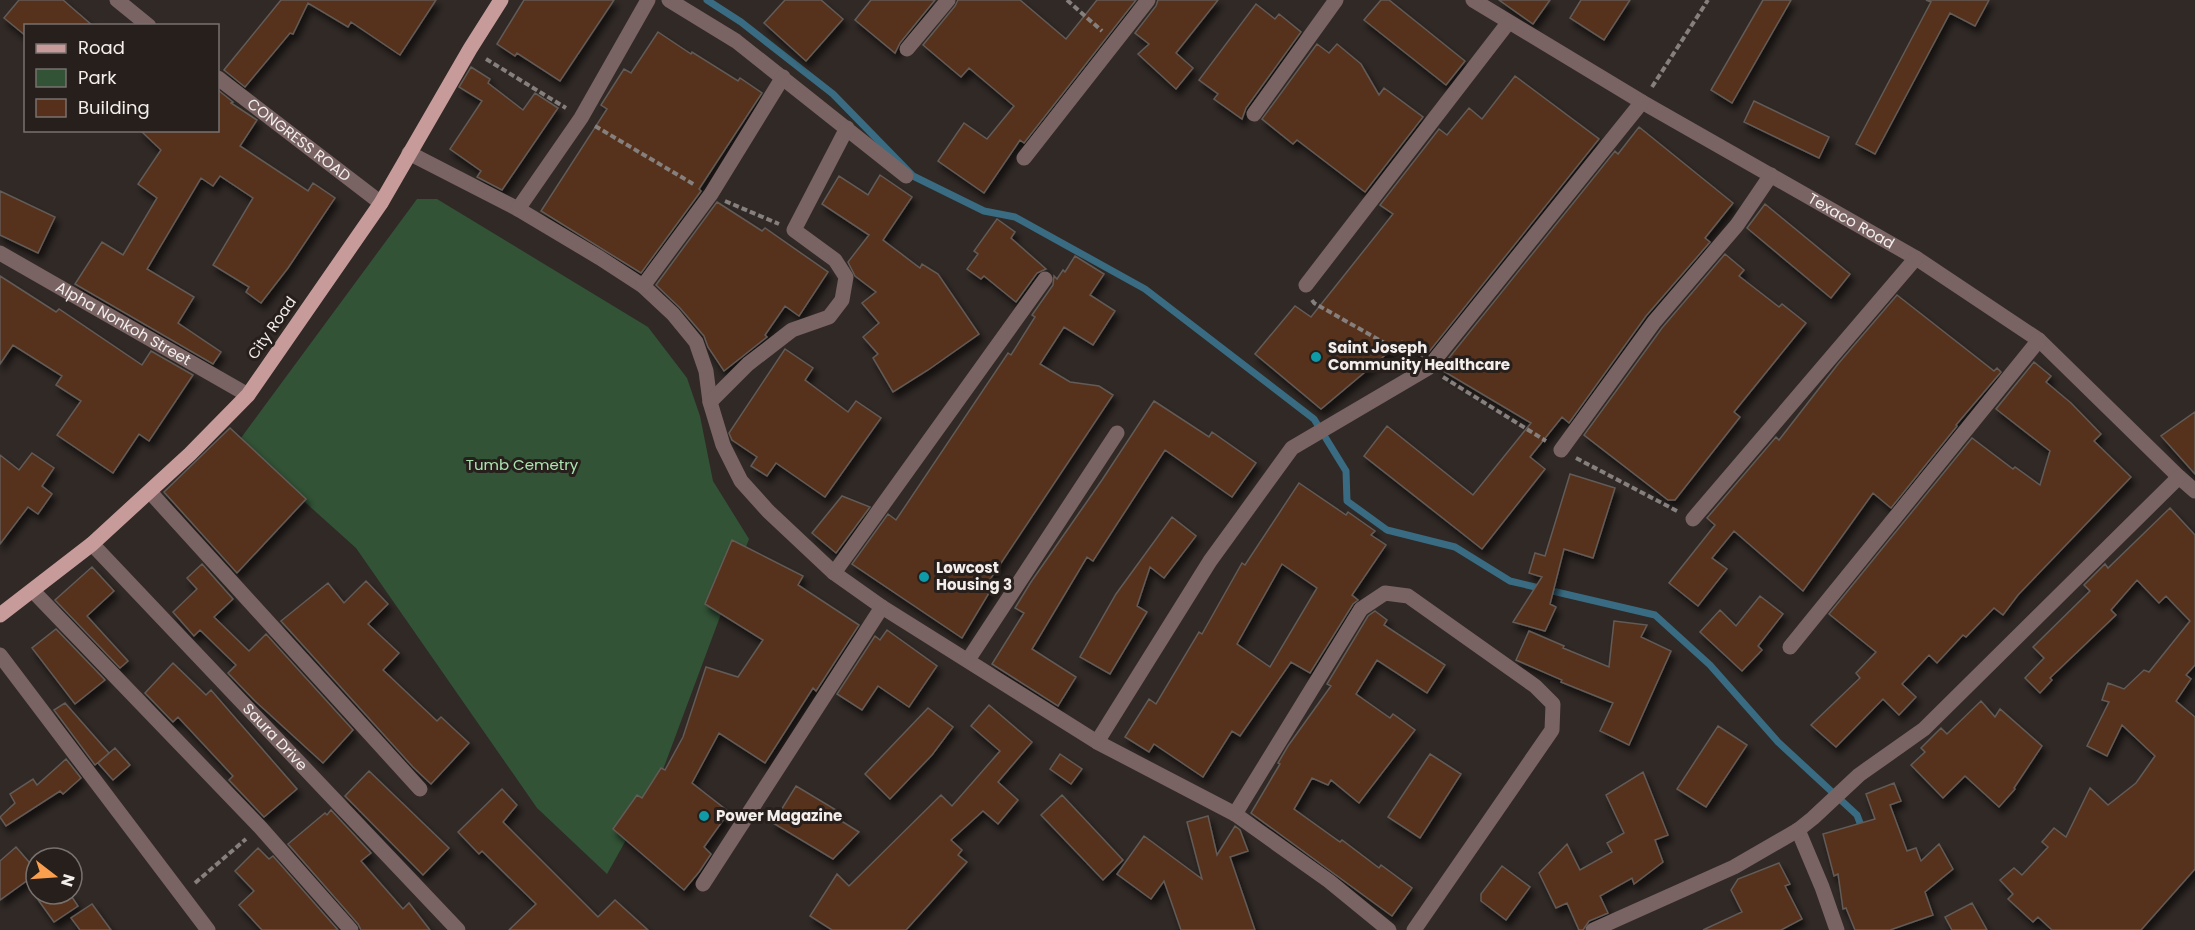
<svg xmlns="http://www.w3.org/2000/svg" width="2195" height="930" font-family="Poppins,sans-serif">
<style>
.green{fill:#325336}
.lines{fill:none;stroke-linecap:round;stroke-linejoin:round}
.stream{stroke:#396c82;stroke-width:7}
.building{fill:#56301b;stroke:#635b57;stroke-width:1.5;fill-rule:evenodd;filter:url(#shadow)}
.path{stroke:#857f7d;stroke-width:4;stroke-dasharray:6 3;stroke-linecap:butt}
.minor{stroke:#796363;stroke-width:15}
.major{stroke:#c89b9b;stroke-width:15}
.culture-dot{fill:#0f9aa8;stroke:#261f1c;stroke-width:2}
.labels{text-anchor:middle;stroke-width:6;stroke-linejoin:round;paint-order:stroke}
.street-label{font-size:15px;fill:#f3eeec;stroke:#261f1c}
.poi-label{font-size:15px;font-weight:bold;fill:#f3eeec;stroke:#261f1c;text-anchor:start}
.park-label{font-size:15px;fill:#aae5b0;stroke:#261f1c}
</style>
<defs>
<filter id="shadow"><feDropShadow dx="3.5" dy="6" stdDeviation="3" flood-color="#0009"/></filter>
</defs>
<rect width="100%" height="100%" fill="#302926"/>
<path class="green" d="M417 199H437L648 327 687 378 700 416 713 481 749 539 658 783 607 874 537 808 356 548 238 442Z"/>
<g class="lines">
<path class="stream" d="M707 0 741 22 833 94 913 176 984 211 1015 217 1145 289 1314 419 1346 471 1347 501 1387 530 1455 547 1510 581 1655 615 1710 665 1778 742 1857 815 1863 831"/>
</g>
<path class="building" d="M19 0H63L93 26H26V36L4 18Z
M281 0H436L400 55 351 22 348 27 308 3 293 34 290 33 245 87 224 70Z
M524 0H614L560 81 517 53 515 56 497 44Z
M785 0H821L843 19 806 61 764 23Z
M871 0H935L900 43 895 53 855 20Z
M958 0H1020L1066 39 1097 0H1136L1024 143 1020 140 984 193 938 161 964 123 987 139 1014 106 969 68 961 77 923 45 955 6Z
M1158 0H1218L1176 53 1193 68 1176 89 1138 54 1149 44 1135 33 1156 6Z
M1381 0H1389L1465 61 1446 85 1364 20Z
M1499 0H1550L1533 24Z
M1581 0H1630L1604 40 1570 18Z
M1763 0H1791L1732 103 1711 90Z
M1926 0H1989L1975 26 1950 13 1875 154 1856 144 1931 2Z
M1256 4 1275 19 1279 14 1301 32 1246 108 1242 119 1214 99 1218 94 1199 80Z
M658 32 691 54 692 52 738 81 740 78 762 93 699 189 701 191 641 273 541 211 607 109 601 105 624 69 631 73Z
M1317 44 1329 53 1337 44 1361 64 1379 95 1384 88 1423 117 1365 192 1297 140 1293 144 1262 119Z
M471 67 490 79 488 83 523 110 535 93 558 108 502 190 477 177 481 171 450 149 482 101 459 87Z
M1515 76 1599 139 1424 358 1402 341 1321 409 1255 354 1295 306 1311 317 1393 214 1380 205 1439 129 1447 135 1469 108 1482 119Z
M218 90 233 102 231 103 257 120 240 146 308 191 313 183 335 198 288 268 261 303 246 292 249 287 213 265 253 198 220 176 213 186 201 178 147 269 194 297 178 323 221 352 213 364 75 284 102 242 123 255 157 198 138 184 161 150 140 130H218Z
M1754 101 1829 137 1819 158 1744 122Z
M1639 127 1733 203 1705 238 1710 242 1646 316 1569 423 1562 417 1530 457 1545 469 1482 549 1364 456 1387 426 1473 495 1531 423 1440 369 1615 151 1618 154Z
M880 175 912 197 883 240 920 268 922 264 938 274 979 334 928 370 893 392 873 358 878 354 863 337 879 323 862 303 876 292 855 276 848 262 869 235 822 204 839 176 868 195Z
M0 191 55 217 38 253 0 235Z
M717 202 762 231 765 228 828 272 799 316 785 306 765 335 767 337 724 371 708 347 704 336 680 308 656 285Z
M1765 204 1850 274 1831 298 1747 228Z
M997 219 1015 232 1011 238 1046 269 1037 273 1016 302 984 276 981 279 967 269 978 254 974 251Z
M1725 254 1744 270 1739 276 1779 307 1782 304 1806 323 1734 412 1740 417 1675 500H1668L1584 435 1662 328Z
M1075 256 1104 274 1090 295 1115 311 1093 345 1064 327 1040 364 1070 382 1099 386 1113 395 987 584 992 588 962 638 852 564 888 514 896 520 1008 353 1011 355 1035 317 1032 315 1053 285 1054 276 1057 279 1063 270 1065 272Z
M0 276 56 312 59 309 142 365 151 351 193 375 149 441 139 434 113 473 57 435 81 401 56 385 62 376 13 345 0 364Z
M1897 295 1994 371 1997 368 2001 372 1956 425 1957 426 1891 508 1873 493 1803 591 1734 531 1712 558 1727 569 1698 606 1669 583 1715 525 1707 518 1776 437 1779 440 1838 364Z
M785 349 813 368 805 380 848 412 856 401 881 418 825 497 776 463 767 476 751 466 757 457 732 440 729 433Z
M2034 362 2051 376 2046 382 2071 403 2101 434 2094 441 2131 477 2018 595 2003 615 1994 608 1966 637 1963 635 1937 663 1929 655 1902 684 1916 697 1899 715 1883 699 1836 747 1811 725 1860 678 1856 673 1876 652 1829 614 1972 438 2013 469 2015 467 2040 485 2050 451 1996 409Z
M1154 401 1209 437 1212 432 1256 463 1232 497 1165 450 1093 561 1087 557 1032 649 1076 677 1058 706 992 664 1024 613 1015 608 1031 582 1102 480Z
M2195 412V474L2161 436Z
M230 428 306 499 237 573 164 492Z
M32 453 54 468 42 486 52 494 38 514 28 507 0 544V455L19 470Z
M1570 474 1615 488 1593 558 1564 549 1550 604 1556 607 1545 631 1513 622 1542 577 1529 573 1535 553 1545 556Z
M1299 483 1346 515 1348 512 1375 531 1371 535 1386 545 1352 595 1358 600 1353 604 1310 673 1291 662 1240 736 1232 731 1203 777 1154 744 1149 752 1125 737 1149 699 1156 704 1199 632 1202 634 1242 563 1245 565ZM1282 564 1317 588 1270 667 1237 644Z
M842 496 870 507 836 553 812 533Z
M2170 508 2195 535V665L2186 675 2191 679 2176 701 2195 717V869L2141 930H2052L2038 917 2033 922 2008 899 2013 894 2000 880 2014 868 2022 875 2048 847 2042 842 2054 828 2066 837 2090 788 2108 805 2136 783 2155 756 2122 725 2107 756 2087 746 2109 702 2102 700 2108 683 2124 689 2144 670 2149 672 2190 621 2166 596 2159 603 2137 580 2111 610 2116 615 2050 678 2052 680 2040 693 2025 678 2044 658 2033 647 2090 591 2084 585 2105 564 2108 568Z
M1172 517 1196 536 1164 578 1150 567 1137 606 1147 612 1110 674 1080 657 1116 594Z
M732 540 803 576 798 585 859 625 816 691 813 688 765 763 719 733 692 783 729 812 704 847 711 854 699 872 684 890 613 829 637 795 642 798 661 768 665 770 683 737 706 667 738 677 763 640 705 604Z
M202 564 233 599 214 617 249 651 266 634 353 730 323 763 255 701 228 673 236 665 200 630 194 636 173 612 197 589 187 578Z
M92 567 114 591 87 616 128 661 120 668 55 600Z
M366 581 388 604 368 624 399 653 383 670 437 721 441 717 469 743 431 784 413 767 281 621 328 583 344 603Z
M1760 596 1783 614 1758 646 1762 650 1742 671 1700 632 1720 610 1736 626Z
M1375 611 1387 620 1384 625 1445 665 1427 693 1377 660 1356 694 1390 718 1393 714 1415 730 1359 803 1331 780 1328 785 1312 778 1294 809 1340 842 1342 840 1379 868 1381 865 1412 888 1392 916 1251 813 1280 764 1278 763 1288 746 1331 686 1327 684 1368 616Z
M1614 621 1647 625 1641 637 1671 651 1629 745 1600 731 1613 703 1561 682 1562 680 1516 660 1529 631 1564 646 1563 648 1609 667Z
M56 629 105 680 75 704 32 648Z
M887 630 937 666 909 707 878 686 862 710 837 694 875 636 880 640Z
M173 663 206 695 211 690 297 789 264 817 229 780 233 776 178 717 173 722 145 693Z
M1981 701 1995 717 2000 709 2042 746 2014 788 2015 789 1999 807 1965 776 1943 798 1911 765 1925 752 1921 748 1941 728 1947 734Z
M65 703 109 753 95 765 54 710Z
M989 705 1032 742 998 782 1018 800 998 824 983 811 951 840 962 850 958 855 967 862 906 930H832L810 916 837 874 849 886 941 795 952 806 1000 751 971 726Z
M928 708 953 727 932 755 890 799 865 774Z
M1718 726 1747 745 1706 807 1677 789Z
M115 748 130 765 113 780 98 763Z
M1060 754 1082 769 1071 784 1050 769Z
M1430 754 1461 774 1420 838 1388 817Z
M66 759 81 778 63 794 60 791 6 826 0 817 15 803 10 794 33 779 37 785Z
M369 771 449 848 423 875 345 796Z
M1643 772 1668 835 1655 840 1663 862 1634 884 1632 878 1600 896 1608 913 1589 921 1583 930H1579L1567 903 1556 908 1539 873 1567 844 1580 870 1612 852 1607 843 1624 833 1606 795Z
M1894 783 1901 801 1890 805 1907 851 1916 848 1921 861 1939 844 1953 869 1925 892 1933 915 1890 930H1855L1846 908 1843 909 1838 874 1834 876 1823 834 1875 819 1866 794Z
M796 786 841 813 838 819 859 832 833 859 773 823Z
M502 789 517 805 503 822 598 917 615 900 648 930H509L536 904 482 851 479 854 458 832Z
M1062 795 1123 860 1103 880 1041 815Z
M331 810 371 853 361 861 403 909 409 903 430 930H361L358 924 288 844 325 813 327 815Z
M1208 816 1217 855 1235 826 1240 830 1248 851 1230 857 1255 930H1181L1164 881 1151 899 1117 874 1144 836 1202 879 1187 822Z
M16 847 36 870V874L0 900V861Z
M258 848 269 859 273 856 338 930H262L239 905 254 891 235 871Z
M1779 863 1790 884 1785 886 1802 919 1781 930H1703L1742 912 1731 890 1738 879Z
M1502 866 1530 887 1506 920 1481 901V894Z
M34 894H70L78 906 54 922Z
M1972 903 1987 930H1952L1945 917Z
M92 904 111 930H80L71 918Z"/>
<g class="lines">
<path class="path" d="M1067 0 1102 31
M486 59 566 108
M1652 87 1708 0
M595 126 695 185
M725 201 779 224
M1312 300 1314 303 1411 358
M1443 377 1546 441
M1576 458 1679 512
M195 883 246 839"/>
<g class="minor">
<path d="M117 0 149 26"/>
<path d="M669 0 736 41 906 176"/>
<path id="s1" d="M1473 0 1642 102 1916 258 2039 340 2179 477 2195 491"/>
<path d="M907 49 948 0"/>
<path id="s2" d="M218 78 381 203"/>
<path d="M1254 114 1336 0"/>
<path d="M409 153 518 209 600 258 643 286 673 314 696 342 706 371 710 402 723 445 741 481 768 511 834 573 882 607 1097 742 1235 814 1329 881 1389 930"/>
<path d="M1024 158 1148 0"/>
<path d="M518 209 581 118 648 0"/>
<path id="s3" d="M0 253 248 395"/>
<path d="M1306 285 1508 23"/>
<path d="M643 286 711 194 783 77"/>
<path d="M710 402 748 364 792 330 829 317 842 300 846 277 835 260 794 230 847 128"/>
<path d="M1561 450 1654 322 1737 225 1771 175"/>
<path d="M150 492 420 789"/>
<path d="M1693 519 1916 258"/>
<path id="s4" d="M92 544 458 930"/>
<path d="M834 573 1045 279"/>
<path d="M33 591 260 827 351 930"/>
<path d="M1790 647 2039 340"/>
<path d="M0 655 208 930"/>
<path d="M968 660 1117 433"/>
<path d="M1097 742 1210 561 1292 448 1428 368 1642 102"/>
<path d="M1235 814 1361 609 1385 593 1408 596 1535 686 1553 704 1552 730 1414 930"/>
<path d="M1798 830 1822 887 1837 930"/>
<path d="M703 884 882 607"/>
<path d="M1593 930 1734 867 1798 830 1813 818 1859 775 1924 729 2179 477"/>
</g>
<path class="major" d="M0 615 92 544 190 454 248 395 381 203 470 49 501 0"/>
</g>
<g class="culture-dot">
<circle cx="1316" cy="357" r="6"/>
<circle cx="924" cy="577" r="6"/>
<circle cx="704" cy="816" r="6"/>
</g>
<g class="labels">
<g class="street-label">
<text dy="5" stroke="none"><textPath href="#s2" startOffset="102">CONGRESS ROAD</textPath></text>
<text dy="5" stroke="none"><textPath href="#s1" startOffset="438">Texaco Road</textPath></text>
<text dy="5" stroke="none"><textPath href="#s3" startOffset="142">Alpha Nonkoh Street</textPath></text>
<text transform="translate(272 328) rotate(-55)" y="5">City Road</text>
<text dy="5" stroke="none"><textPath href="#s4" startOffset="266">Saura Drive</textPath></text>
</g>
<g class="poi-label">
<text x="1328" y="353">Saint Joseph<tspan x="1328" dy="17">Community Healthcare</tspan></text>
<text x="936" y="573">Lowcost<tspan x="936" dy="17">Housing 3</tspan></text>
<text x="716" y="821">Power Magazine</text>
</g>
<g class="park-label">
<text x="522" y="470">Tumb Cemetry</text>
</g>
</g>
<rect x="24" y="24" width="195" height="108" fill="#261f1c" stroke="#78726f" stroke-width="1.5"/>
<rect x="36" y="44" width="30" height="9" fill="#c89b9b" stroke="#78726f" stroke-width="1.5"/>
<text x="78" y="54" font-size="18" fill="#f3eeec">Road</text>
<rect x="36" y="69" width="30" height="18" fill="#325336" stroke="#78726f" stroke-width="1.5"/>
<text x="78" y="84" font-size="18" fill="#f3eeec">Park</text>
<rect x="36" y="99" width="30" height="18" fill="#56301b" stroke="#78726f" stroke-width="1.5"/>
<text x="78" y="114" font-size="18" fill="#f3eeec">Building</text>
<g transform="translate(54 876) rotate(107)"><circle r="28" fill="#261f1c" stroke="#78726f" stroke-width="1.5"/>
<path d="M0-4.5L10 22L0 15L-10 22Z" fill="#fa9f4e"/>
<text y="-9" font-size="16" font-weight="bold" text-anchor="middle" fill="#f3eeec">N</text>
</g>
</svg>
